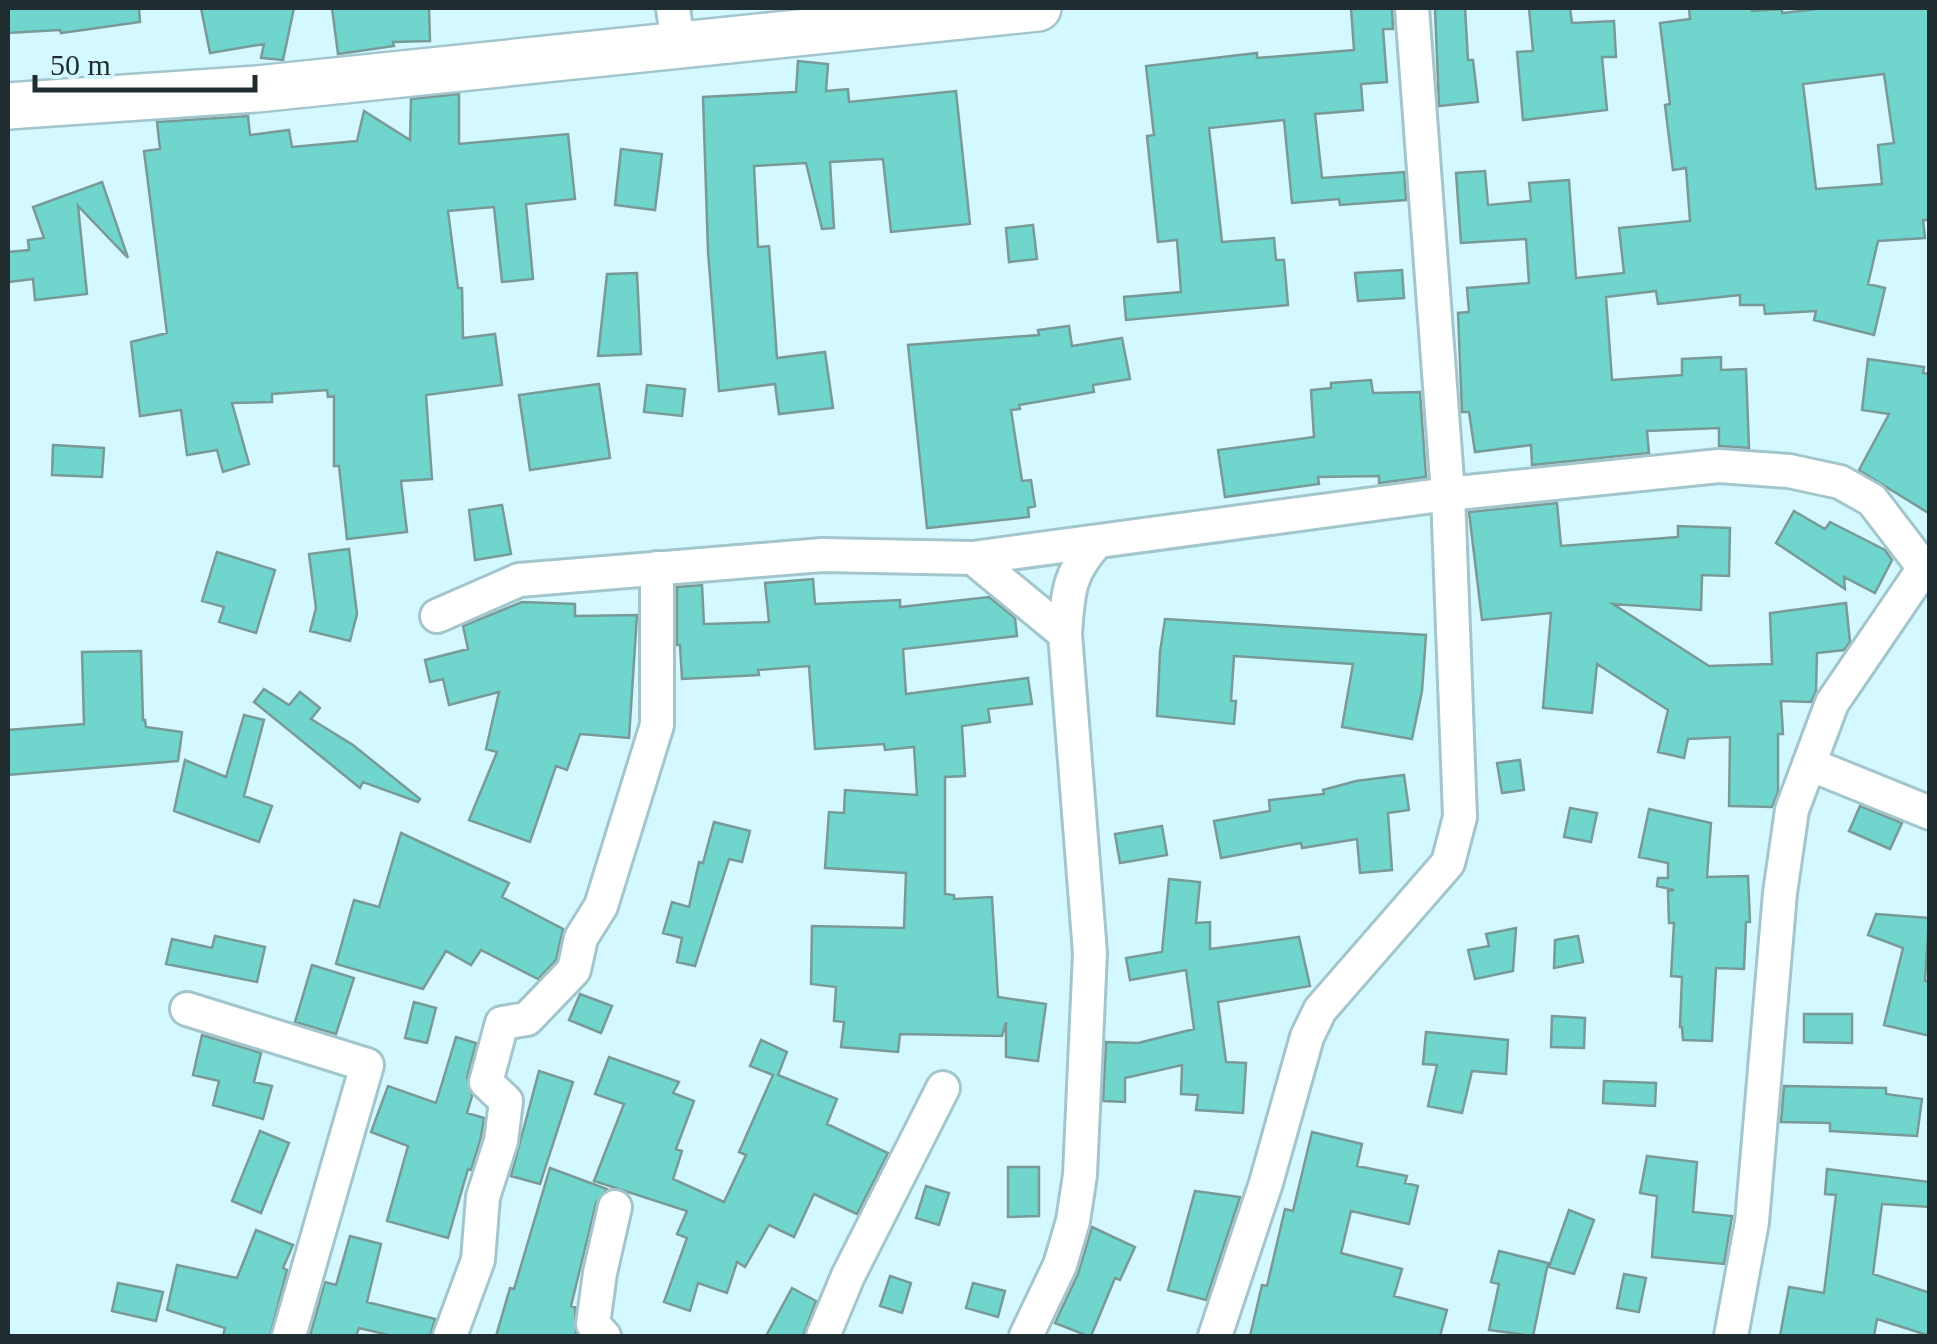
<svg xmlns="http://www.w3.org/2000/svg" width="1937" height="1344" font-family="'Times New Roman',serif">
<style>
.building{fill:#6fd5cd;stroke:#789b98;stroke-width:2.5;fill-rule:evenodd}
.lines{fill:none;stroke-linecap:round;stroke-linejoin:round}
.street-casing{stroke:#a2c6cc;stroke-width:38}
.secondary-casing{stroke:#a2c6cc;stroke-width:50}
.street{stroke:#fff;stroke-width:32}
.secondary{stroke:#fff;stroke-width:45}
</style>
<rect width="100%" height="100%" fill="#d3f8ff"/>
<path class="building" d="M8 8H139L140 22 61 33 60 30 8 33Z
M201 8H294L283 60 261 58 264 44 210 53Z
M332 8H429L430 41 393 42 394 46 338 54Z
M1351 8H1392L1393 29H1383L1387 82 1361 84 1363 110 1315 114 1322 178 1404 172 1406 200 1340 205 1339 199 1292 203 1284 120 1209 128 1222 242 1274 238 1276 260H1284L1288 305 1126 320 1124 297 1181 292 1177 240 1158 242 1147 136 1154 135 1146 66 1257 53V58L1354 50Z
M1435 8H1465L1468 60H1473L1478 102 1439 106Z
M1529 8H1570L1572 23 1614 21 1616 57H1602L1607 110 1523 120 1517 52 1533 51Z
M1689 8H1752V11L1782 9V13L1826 8H1930V220H1923L1925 238 1878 241 1868 284 1885 288 1874 335 1814 320 1816 311 1765 314 1764 305H1740V295L1658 304 1656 291 1606 297 1612 380 1682 375V359L1721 357V370L1746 369 1749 448 1719 446V428L1647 431 1649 453 1532 465 1531 445 1475 452 1469 412H1462L1458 313 1469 312 1467 288 1529 283 1526 239 1461 243 1456 173 1485 171 1488 205 1531 201 1529 183 1569 180 1576 278 1624 273 1619 228 1690 221 1686 168 1673 170 1665 105 1670 104 1660 23 1690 19ZM1884 74 1894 143 1878 145 1882 184 1816 189 1803 84Z
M798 61 828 64 826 91 848 89 849 102 956 91 970 224 891 232 883 159 830 162 834 228 822 229 806 163 754 166 758 247 769 246 777 358 825 352 833 408 779 414 775 384 719 391 708 251 703 97 796 92Z
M459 94V144L568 134 575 199 526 204 533 279 502 282 494 207 448 211 458 288H462L463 338 495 334 502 385 426 395 432 479 401 481 407 532 347 539 339 466H334V396L328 397 327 390 272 394V402L232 403 249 464 223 472 217 450 187 455 181 410 140 416 131 342 167 333 144 151 160 149 157 122 248 116 250 135 289 130 292 147 357 141 364 111 410 140 411 99Z
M621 149 662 154 655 210 615 205Z
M102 182 128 258 78 206 87 294 35 300 33 279 8 282V252L29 250 28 240 44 238 33 207Z
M1033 225 1037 259 1009 262 1006 228Z
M1402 270 1404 298 1358 301 1355 273Z
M637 273 641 354 598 356 607 274Z
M1069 326 1072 346 1122 338 1130 379 1093 385 1094 392 1019 405 1020 409 1011 410 1022 481 1031 480 1035 506 1028 508 1029 517 927 528 908 345 1039 335 1038 330Z
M1868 359 1924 367 1923 373 1930 374V514L1859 470 1889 414 1862 410Z
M1371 380 1373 393 1420 392 1426 477 1379 483V476L1318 477 1319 484 1225 497 1218 450 1314 437 1311 390 1331 388V383Z
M599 384 610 458 530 470 519 395Z
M647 385 685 389 682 416 644 412Z
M53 445 104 448 102 477 52 475Z
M1557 503 1561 546 1678 537V526L1730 528 1729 576 1702 575 1701 610 1613 604 1709 666 1772 664 1770 613 1846 603 1850 642 1844 650 1817 653 1816 691 1811 702 1781 701 1783 734H1778V792L1772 807 1729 806 1730 737 1688 739 1684 758 1658 752 1668 710 1597 664 1592 713 1543 708 1551 613 1482 620 1469 512Z
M502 505 511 554 475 560 469 510Z
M1794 511 1825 529 1830 522 1885 550 1892 560 1875 593 1844 577 1845 589 1776 543Z
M349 549 357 614 350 641 310 631 316 608 309 554Z
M217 552 275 570 256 633 219 622 224 607 202 601Z
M813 579 815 604 900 600V607L989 597 1015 618 1017 636 903 649 906 694 1028 678 1032 704 988 709 990 722 962 726 965 776 945 777V894L954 895V899L992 897 998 997 1046 1004 1038 1061 1006 1057V1022L1002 1036 900 1034 898 1052 841 1047 844 1022 834 1021 836 987 811 984 812 926 904 928 906 873 825 868 829 812 844 813 845 790 917 795 914 747 885 750 884 744 815 749 809 666 758 670 759 675 682 679 680 645H677V587L702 585 704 624 769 622 765 583Z
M522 602 575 604V616L637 615 629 738 580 734 567 770 556 766 530 842 469 820 497 752 486 749 499 692 449 705 443 679 430 682 425 660 468 649 463 626Z
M1165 619 1426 635 1422 691 1412 739 1342 727 1353 664 1234 656 1231 701H1236L1234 724 1157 716 1160 652Z
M141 651 143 720H145L146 727 182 732 178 761 8 775V730L84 724 82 652Z
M264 689 289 705 300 692 320 708 311 719 353 745 420 799 418 802 363 782 360 788 254 702Z
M244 715 264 720 244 796 272 806 259 842 174 811 185 760 226 777Z
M1520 760 1524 790 1502 793 1497 763Z
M1404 775 1409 810 1388 813 1392 870 1360 873 1357 839 1302 848 1301 843 1221 858 1214 821 1270 811 1269 800 1324 794 1323 790 1356 781Z
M1860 806 1902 823 1890 849 1849 831Z
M1570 808 1597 813 1591 842 1564 837Z
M1649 809 1711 823 1707 877 1748 876 1750 922H1746L1744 969 1716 968 1712 1041 1683 1040 1682 1027H1680L1682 977 1671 976 1674 923H1669L1668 891 1674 890 1657 886 1658 878H1668V863L1639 857Z
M714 822 750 831 742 862 729 859 695 966 677 962 682 938 663 933 672 902 689 907 699 862 703 863Z
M1162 826 1167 855 1120 863 1115 834Z
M401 833 509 883 502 897 563 929 556 960 538 979 481 950 471 965 446 951 423 989 336 964 354 900 379 907Z
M1169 879 1200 882 1196 923 1210 922V949L1299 937 1310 986 1218 1002 1226 1062 1246 1063 1243 1113 1196 1110 1198 1095 1181 1094 1182 1065 1125 1078V1102L1103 1101 1106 1042 1138 1043 1194 1029 1186 970 1130 980 1126 958 1162 952Z
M1876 914 1929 918 1925 981 1930 982V1036L1884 1025 1903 948 1868 935Z
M1516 928 1513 971 1475 979 1468 950 1489 946 1486 934Z
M215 936 265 947 257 982 166 964 172 939 212 948Z
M1578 936 1583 962 1554 968 1555 940Z
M312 965 354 978 336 1034 295 1022Z
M580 994 612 1006 601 1033 569 1020Z
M414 1002 436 1008 427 1043 405 1038Z
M1804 1014H1852V1043L1804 1042Z
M1552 1016 1585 1018 1584 1048 1551 1047Z
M1426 1032 1508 1040 1506 1074 1472 1071 1462 1113 1428 1106 1437 1065 1423 1064Z
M202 1035 261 1053 254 1082 272 1086 263 1119 213 1105 219 1081 193 1075Z
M456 1037 476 1043 467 1077 472 1096 467 1113 484 1118 481 1137 471 1170 468 1169 448 1238 387 1221 408 1146 371 1132 388 1086 436 1103Z
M761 1040 787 1052 778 1075 837 1099 827 1124 888 1153 857 1214 814 1194 794 1237 769 1225 745 1267 737 1262 727 1293 698 1283 690 1311 664 1302 687 1238 677 1234 687 1211 594 1181 624 1104 595 1094 609 1057 679 1082 673 1093 694 1101 676 1149 682 1151 673 1179 724 1202 746 1155 739 1152 773 1075 750 1066Z
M539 1071 573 1082 540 1184 511 1176Z
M1604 1081 1656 1083 1655 1106 1603 1103Z
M1784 1086 1886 1088V1094L1922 1099 1917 1136 1830 1131V1123L1781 1122Z
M260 1131 289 1143 261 1213 232 1201Z
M1312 1132 1362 1144 1357 1166 1407 1176 1405 1183 1418 1186 1409 1224 1351 1211 1341 1253 1402 1269 1394 1296 1447 1310 1440 1336H1250L1262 1285 1267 1286 1285 1209 1293 1211Z
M1647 1156 1697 1162 1693 1212 1732 1216 1724 1264 1652 1257 1657 1196 1640 1193Z
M1008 1167H1039V1216L1008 1217Z
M550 1168 607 1189 596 1203 571 1306 575 1307 576 1336H496L510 1288 514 1289Z
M1827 1169 1930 1182V1207L1882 1204 1873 1274 1930 1293V1336L1877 1319 1874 1336H1780L1789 1287 1824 1293 1836 1195 1825 1194Z
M926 1186 949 1193 939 1225 916 1218Z
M1195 1191 1240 1197 1206 1300 1168 1290Z
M1569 1210 1594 1220 1574 1274 1549 1267Z
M1092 1227 1135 1247 1120 1280 1115 1278 1091 1336H1088L1055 1323 1078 1274Z
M256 1230 293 1245 283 1268 287 1270 270 1336H223L225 1328 167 1310 177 1265 237 1278Z
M350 1236 381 1244 367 1302 435 1319 430 1336H393L359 1328 356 1336H310L325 1282 336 1285Z
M1499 1251 1548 1263 1533 1336 1489 1330 1499 1284 1491 1282Z
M1624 1274 1646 1278 1639 1312 1617 1308Z
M890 1276 911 1283 902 1313 880 1306Z
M118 1283 163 1292 156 1321 112 1311Z
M973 1283 1005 1291 998 1317 966 1308Z
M792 1288 816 1301 803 1336H766Z"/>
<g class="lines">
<defs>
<path id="street" d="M673 8 678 44
M973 558 1065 634
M437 616 519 580 822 555 973 558 1448 494 1719 466 1789 471 1840 482 1872 500 1924 568
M1809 764 1930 813
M187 1009 367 1065 289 1336
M450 1336 478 1260 483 1197 501 1141 506 1101 486 1082 502 1023 527 1019 574 970 581 938 601 906 657 725V568
M604 1336 593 1324 600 1273 615 1207
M823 1336 848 1276 943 1088
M1026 1336 1060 1265 1073 1221 1080 1175 1090 953 1065 634C1068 593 1068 574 1096 543
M1215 1336 1266 1183 1307 1037 1320 1010 1448 863 1460 817 1448 494 1412 8
M1731 1336 1752 1222 1780 893 1792 810 1832 703 1924 568 1930 567"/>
<path id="secondary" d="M8 106 257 89 1038 8"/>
</defs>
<use href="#street" class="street-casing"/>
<use href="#secondary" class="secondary-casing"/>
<use href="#street" class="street"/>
<use href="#secondary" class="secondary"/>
</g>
<rect width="1937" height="1344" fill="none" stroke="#1f2d30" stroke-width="20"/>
<path d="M35 75v15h220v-15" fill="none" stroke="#1f2d30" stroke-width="5"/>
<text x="50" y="75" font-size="30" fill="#1f2d30" stroke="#d3f8ff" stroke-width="8" paint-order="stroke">50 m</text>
</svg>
